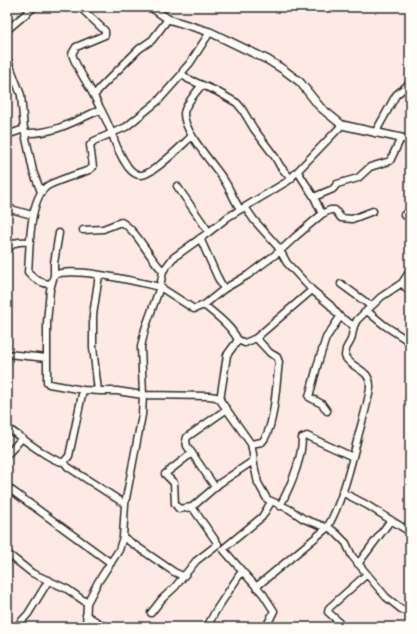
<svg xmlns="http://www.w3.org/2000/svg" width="417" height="634" font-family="Delius,sans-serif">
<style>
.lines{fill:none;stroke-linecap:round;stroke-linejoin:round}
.minor-casing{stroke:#2b2b2b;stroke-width:9}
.tertiary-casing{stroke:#2b2b2b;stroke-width:10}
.minor{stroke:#fdfcf7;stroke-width:6}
.tertiary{stroke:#fdfcf7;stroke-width:7}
</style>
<rect width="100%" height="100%" fill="#fdeae5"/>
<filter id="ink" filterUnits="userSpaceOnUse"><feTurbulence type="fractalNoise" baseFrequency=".025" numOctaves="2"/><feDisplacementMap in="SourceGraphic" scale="8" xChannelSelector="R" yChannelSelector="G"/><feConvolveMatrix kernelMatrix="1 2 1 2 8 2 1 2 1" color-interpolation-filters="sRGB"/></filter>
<g filter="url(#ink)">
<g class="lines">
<defs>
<path id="minor" d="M80 7 105 31V35L76 47 72 54C77 70 88 83 95 98 101 110 108 122 112 134 116 146 121 157 128 167 131 171 136 175 141 175 153 175 182 145 192 136
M7 30 34 7
M7 58 21 95 24 129 29 152 33 171 41 192
M182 74 188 79 216 91 237 103 242 109 254 129 275 157 280 166 291 179
M7 84 14 80
M202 85C197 91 184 106 184 114 184 133 213 163 224 180 230 189 234 200 240 209
M94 96 100 88 139 49 152 40 168 19
M26 133C55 134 74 121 100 110
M375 133 396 95 410 83
M7 135 24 129
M177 186 209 232
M314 197 333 189 337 184 358 178 370 167 390 161 401 138
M245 207 254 220 278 247 287 263 312 290 330 305 340 317 354 326
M7 208 32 215
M322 214 330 210H335L341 218 352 219 373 211
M404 215 410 211
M83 230 103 229 121 222C137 230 149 258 163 271
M59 233 54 263V275L50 290 47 322V382L49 384 83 390 100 391H117L143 395 209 396 216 397 220 400 251 444 253 454 254 465 258 483 267 499 289 509 304 519 331 529 336 533 346 543 352 556 386 597 401 609 410 613
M200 238 217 276 224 289
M7 251C14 241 18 241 30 242
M54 275C74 266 137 282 160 287
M402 283 410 293
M51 284C41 284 34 279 28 272 30 252 28 196 49 185 61 179 76 175 89 170L93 167 90 145 94 141 126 127 158 101 182 74 183 71 190 63 210 32
M341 284 371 306
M160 287 194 309 204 305 224 289 248 275 280 251 295 237 322 214 314 197 298 172
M204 305C216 315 231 326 238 340L227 355 220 400
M367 311 384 325 410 342
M238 340 245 343 256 338 312 290
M7 354 47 358
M98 391 93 347V315L99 275
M327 411 322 404 309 397 318 363 326 338 340 317
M7 428C19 435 52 463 64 462L69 456 83 390
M251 444 262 442C275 429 276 382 279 362L277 357 270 353 256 338
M192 453 165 474 174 483 175 504 179 509 192 507
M7 455 22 438
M64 462 68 467 125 504
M7 487 111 563
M215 487 187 446 186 441 187 437 227 409
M342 492 367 505 405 529 410 523
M280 506C290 487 302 459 302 438L307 436 353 457
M123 537 174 572 183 576
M7 553 32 573 67 589 87 603
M358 564 391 520
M242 571 223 549 262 517 271 502
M256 587 327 528C343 500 351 465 359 433 363 418 368 403 370 388 371 369 354 370 346 358L345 356 346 349 351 340 354 326 357 320 381 297 402 283 410 271
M151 613 162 599 175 587 196 561 218 544 192 507 220 483 253 461
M86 615 105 627
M16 627 28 614 49 580
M86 627 87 603 98 582 119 550 123 537 125 504 142 415 143 395 141 347 145 329 160 287 163 271 173 258 209 232 228 217 288 181 342 125
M207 627 215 612 242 571 263 594 274 611 266 627
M342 627 337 620 328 612 329 608 367 574
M408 627 410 625"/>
<path id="tertiary" d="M151 7 168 19 210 32 268 60 284 70 300 82 320 107 342 125 410 140"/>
</defs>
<use href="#minor" class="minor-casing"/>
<use href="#tertiary" class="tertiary-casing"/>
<use href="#minor" class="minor"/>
<use href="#tertiary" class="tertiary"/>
</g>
</g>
<rect width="417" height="634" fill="none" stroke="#fdfcf7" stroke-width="24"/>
<rect x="12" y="12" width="393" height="610" fill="none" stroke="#2b2b2b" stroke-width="1.5" filter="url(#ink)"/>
</svg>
